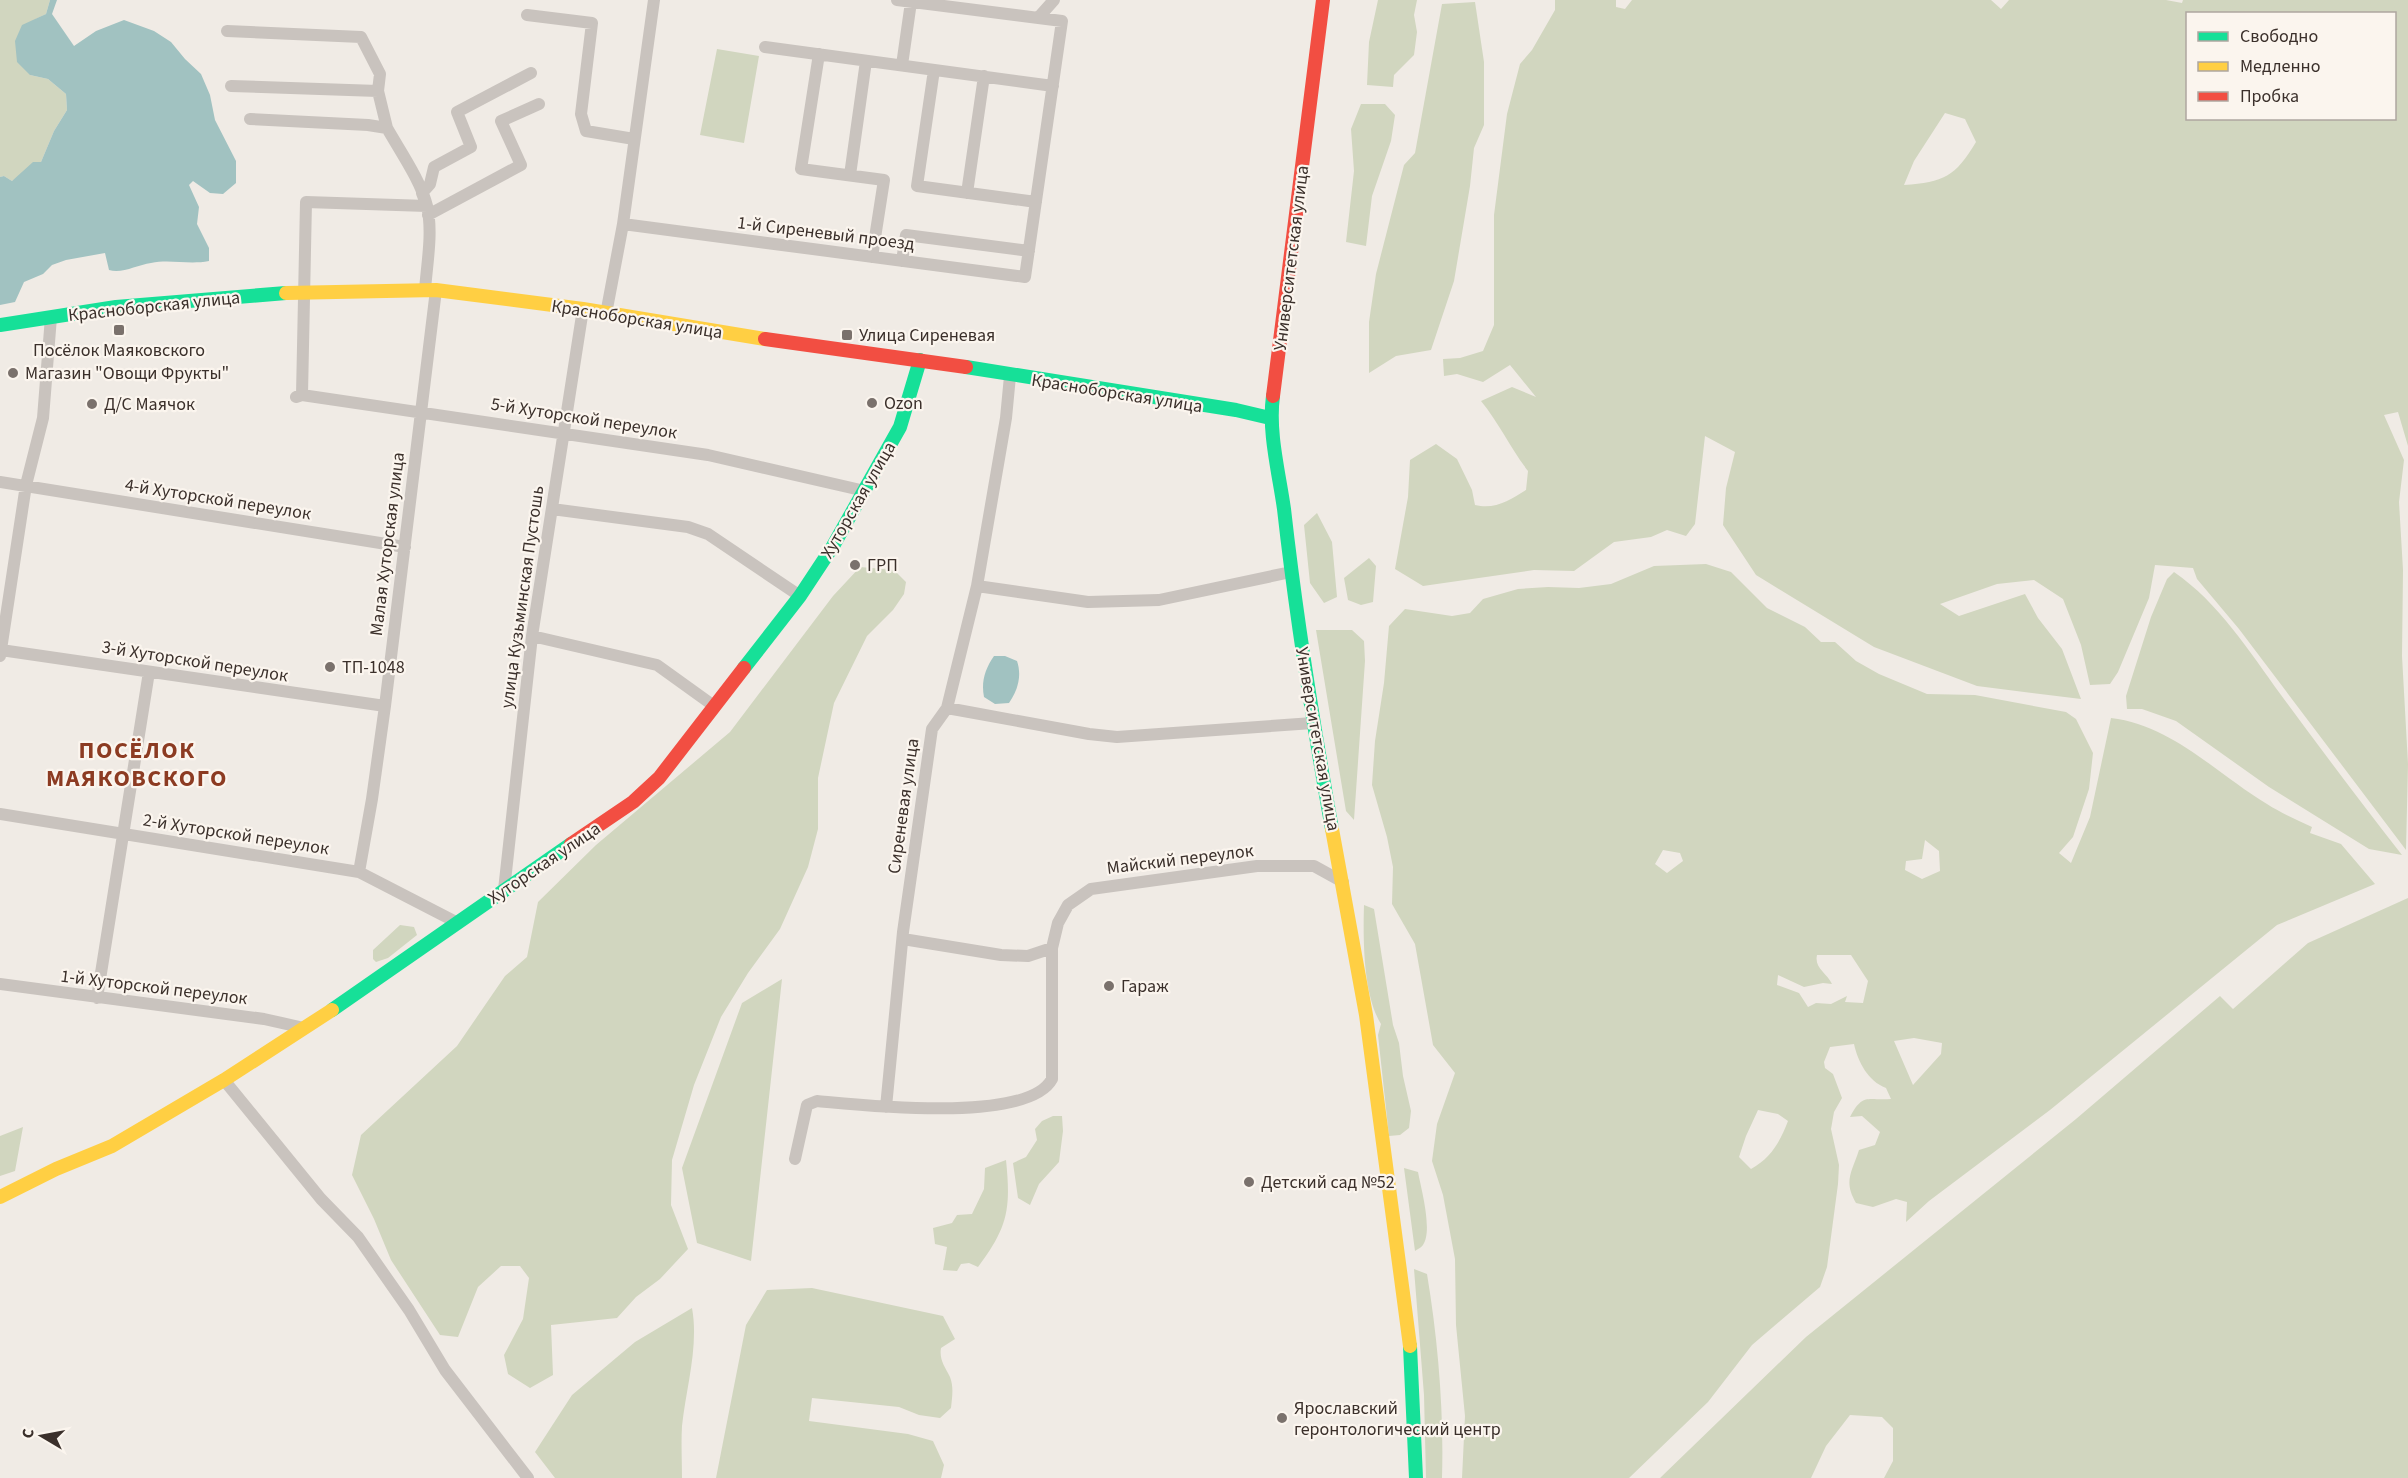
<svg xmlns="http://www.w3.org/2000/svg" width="2408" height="1478" font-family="'Source Sans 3',sans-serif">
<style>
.green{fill:#d1d6bf;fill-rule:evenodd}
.water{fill:#a1c2c1}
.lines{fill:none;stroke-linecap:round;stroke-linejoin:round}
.street{stroke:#c9c3be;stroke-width:12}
.fast{stroke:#16e098;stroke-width:14}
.slow{stroke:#ffcf43;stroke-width:14}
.jam{stroke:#f24e42;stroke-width:14}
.poi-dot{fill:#7a716c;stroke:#fbf5ee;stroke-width:2}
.labels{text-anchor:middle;stroke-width:4.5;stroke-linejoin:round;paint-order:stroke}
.street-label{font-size:18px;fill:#3b302b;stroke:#fbf5ee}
.poi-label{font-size:18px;fill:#3b302b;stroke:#fbf5ee;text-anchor:start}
.district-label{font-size:24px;font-weight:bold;letter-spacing:1.5px;fill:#8c3b22;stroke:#fbf5ee}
</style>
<rect width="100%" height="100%" fill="#f0ebe5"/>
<path class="green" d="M0 0H50L46 14 36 19 30 75 48 79 66 94 67 110 54 131 41 162 12 181 4 176 0 177Z
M1378 0H1417L1414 15 1417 32 1414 55 1394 75 1393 87 1367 85 1369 42Z
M1555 0H1616V7L1625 9 1632 0H1991L2001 9 2009 0H2166L2182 3 2183 0H2408V446L2398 412 2384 415 2404 460 2399 502 2403 570 2402 656 2408 764 2406 850 2239 629 2197 579 2193 568 2155 565 2149 598 2118 672 2110 684 2090 685 2081 645 2063 599 2034 580 1997 584 1940 604 1959 616 2025 594 2038 618 2062 649 2081 699 1977 686 1874 647 1756 575 1723 525 1726 488 1735 452 1705 436 1695 524 1686 536 1667 530 1651 537 1614 542 1574 571 1534 570 1423 586 1395 569 1408 497 1410 460 1436 444 1457 459 1472 490 1475 505C1495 510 1510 500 1526 490L1528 471C1511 449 1499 423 1481 401L1512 387 1536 397 1510 365 1483 382 1457 374 1444 376 1443 359 1460 358 1483 351 1494 325V215L1507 114 1520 64 1532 50 1555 10ZM2188 14H2394V118H2188ZM1945 113 1965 119 1976 142C1955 177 1944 182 1904 185L1914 161Z
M1475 2 1484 62V125L1474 148 1470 186 1454 281 1431 350 1396 356 1369 373V322L1376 274 1404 165 1415 153 1442 4Z
M717 49 759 56 744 143 700 135Z
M1361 104H1385L1395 115 1391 141 1372 196 1366 246 1346 242 1354 171 1351 129Z
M1317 513 1332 542 1337 597 1324 603 1310 583 1304 525Z
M1369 558 1376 566 1373 602 1361 605 1348 600 1344 578Z
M1706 564 1731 572 1767 608 1805 627 1821 642H1835L1856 661 1879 674 1927 694 1975 695 2066 712 2076 719 2093 753 2089 789 2073 837 2059 853 2071 863 2090 817 2111 718C2172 725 2217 774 2267 804 2281 813 2297 820 2312 827L2310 833 2341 844 2375 884 2277 925 2050 1110 1929 1201 1906 1222 1907 1202 1896 1199 1873 1207 1856 1203C1843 1181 1852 1172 1859 1150L1875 1145 1880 1132 1862 1116 1850 1117C1863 1092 1868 1101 1891 1099L1886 1088C1868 1081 1858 1062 1854 1044L1830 1047 1824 1062 1825 1068 1833 1074 1842 1098 1834 1112 1831 1129 1839 1165 1838 1184 1827 1267 1820 1287 1752 1345 1708 1402 1629 1478H1462L1465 1416 1456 1325 1455 1259 1443 1195 1432 1161 1437 1124 1455 1073 1433 1045 1415 944 1392 904 1393 867 1387 837 1372 785 1375 741 1384 683 1389 626 1405 609 1452 616 1470 613 1483 599 1518 589 1548 587 1579 588 1611 584 1654 566ZM1925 840 1939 851 1940 871 1922 879 1905 870 1906 861 1922 859ZM1663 850 1680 853 1683 861 1667 873 1655 864ZM1817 955H1851L1868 981 1863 1003 1845 1002 1847 996 1831 1004 1816 1003 1808 1007 1799 993 1777 985 1778 975 1804 987 1823 983 1832 984C1827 973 1814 968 1817 955ZM1914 1038 1942 1043 1941 1054 1913 1085 1894 1041ZM1758 1110 1778 1114 1788 1121C1780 1142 1771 1158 1751 1169L1739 1157 1746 1136Z
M860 567 894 570 906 582 904 594 893 610 867 636 834 703 818 778V829L808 867 780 929 748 973 721 1017 694 1085 672 1160 671 1205 688 1249 660 1279 636 1297 617 1318 551 1325 553 1375 530 1388 508 1374 504 1355 523 1319 529 1278 520 1266H501L478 1287 458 1337 440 1335 391 1260 374 1219 352 1175 361 1135 457 1046 505 976 527 957 538 902 596 845 730 732 833 596Z
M2174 572C2219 603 2249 651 2281 695 2321 749 2361 803 2402 855L2369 849 2269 787 2176 721 2142 709H2127L2126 696 2151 617 2167 579Z
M1316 630H1352L1364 641 1365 661 1354 820 1346 811Z
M2408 898V1478H1884L1893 1461V1428L1882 1417 1850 1415 1826 1446 1811 1478H1660L1806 1337 2076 1119 2220 996 2233 1009 2308 943Z
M1364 905 1374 909 1393 1025 1399 1043 1403 1076 1411 1111 1409 1128 1400 1135 1389 1136 1378 1035 1381 1024C1363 995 1363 939 1364 905Z
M400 925 414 927 417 935 388 958 376 962 373 959V950Z
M782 979 751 1261 697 1243 682 1168 742 1003Z
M1053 1116H1062L1063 1131 1059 1162 1039 1184 1030 1205 1018 1198 1013 1163 1026 1157 1037 1140 1035 1129 1042 1121Z
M23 1127 15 1171 0 1176V1136Z
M1006 1160C1011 1209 1008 1227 978 1267L969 1263 961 1264 957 1271 943 1270 947 1247 935 1244 933 1228 952 1223 957 1215 972 1214 984 1189 985 1168Z
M1404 1168 1418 1172C1421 1188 1433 1231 1423 1245 1421 1248 1417 1249 1415 1251Z
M1414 1269 1427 1274C1438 1340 1444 1411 1442 1478H1426L1424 1395Z
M812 1288 943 1316 955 1339 941 1348C939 1360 945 1367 950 1377 954 1387 952 1398 951 1408L940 1418 919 1415 899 1407 812 1398 809 1421 908 1434 933 1441 944 1465 941 1478H716L746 1325 767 1290Z
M692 1308C699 1346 686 1388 682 1426 681 1443 682 1461 682 1478H555L535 1452 572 1395 635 1342Z"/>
<path class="water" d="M50 0H57L52 14 74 46 96 31 124 20 154 31 171 42 185 59 201 74 210 95 215 120 236 161V183L223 194 210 193 193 181 189 185 199 207 197 224 209 248V261C189 265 170 259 151 263 137 265 122 274 109 270L105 253 66 260 52 265 43 274 24 282 15 302 0 305V177L4 176 12 181 33 162H41L54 131 67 110 66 94 48 79 30 75 17 62 15 41 22 25 46 14Z
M994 656H1005L1017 661C1022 676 1018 690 1009 703L995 704 984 697C981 682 985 669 994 656Z"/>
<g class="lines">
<path class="street" d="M527 15 592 23 581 114 586 131 634 139
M1038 18 1054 0
M227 31 361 37 380 74 378 91
M765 47 1053 86
M819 54 801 169 884 180 872 257
M902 65 911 2
M934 70 917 186 1036 202
M231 86 378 91 387 128
M250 119 368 125 387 128C400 151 421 181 427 206 433 232 427 263 425 290
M850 175 866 61
M967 193 984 76
M428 215 521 165 501 121 539 104
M623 224 1025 277 1062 21 897 0
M902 261 906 235 1029 251
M606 314 623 224 654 0
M302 395 306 202 427 206 422 193 430 184 434 167 471 147 457 112 531 73
M296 397 302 395 708 455 865 491
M0 482 405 547
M552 509 688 527 708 534 800 596
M977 586 1088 602 1159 600 1291 572
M532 636 657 665 714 706
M1 650 385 706
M0 656 26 485 43 418 51 317
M947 708 1089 734 1117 737 1313 723
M0 814 359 872 456 922
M359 872 372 799 385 706 436 290
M504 890 532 636 583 309
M903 939 1001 955 1028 956 1052 948
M0 984 264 1019 304 1028
M97 998 149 672
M224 1080 321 1199 358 1237 409 1310 445 1370 528 1478
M886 1107 903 932 932 729 947 708 977 586 1006 418 1010 376
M795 1159 807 1105 817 1101C862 1105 1028 1124 1052 1079V948L1058 923 1068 905 1091 889 1257 866H1314L1343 882"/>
<path class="fast" d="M0 325 116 307 286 293
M966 367 1236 410 1270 418
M1273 396C1268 432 1279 473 1284 509 1296 616 1313 723 1332 829
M744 668 800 596 833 546 900 427 920 360
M332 1010 571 844
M1410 1346 1416 1478"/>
<path class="slow" d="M286 293 436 290 583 309 765 339
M1332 829 1366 1015 1410 1346
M0 1197 56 1169 112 1146 224 1080 332 1010"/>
<path class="jam" d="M765 339 966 367
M1273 396 1323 0
M571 844 633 802 659 778 744 668"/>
</g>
<g class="poi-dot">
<rect x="113" y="324" width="12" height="12" rx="3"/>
<rect x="841" y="329" width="12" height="12" rx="3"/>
<circle cx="13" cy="373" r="6"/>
<circle cx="872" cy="403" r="6"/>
<circle cx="92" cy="404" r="6"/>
<circle cx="855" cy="565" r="6"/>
<circle cx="330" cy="667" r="6"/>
<circle cx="1109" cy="986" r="6"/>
<circle cx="1249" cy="1182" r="6"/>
<circle cx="1282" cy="1418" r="6"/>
</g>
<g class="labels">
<g class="street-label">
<text transform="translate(826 233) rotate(7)" y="6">1-й Сиреневый проезд</text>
<text transform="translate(1291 258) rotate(-83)" y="6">Университетская улица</text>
<text transform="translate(154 306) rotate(-6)" y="6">Красноборская улица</text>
<text transform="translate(637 319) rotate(9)" y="6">Красноборская улица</text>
<text transform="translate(1117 393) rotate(9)" y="6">Красноборская улица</text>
<text transform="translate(584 418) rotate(9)" y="6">5-й Хуторской переулок</text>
<text transform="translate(218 499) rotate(9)" y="6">4-й Хуторской переулок</text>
<text transform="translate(858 500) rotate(-60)" y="6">Хуторская улица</text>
<text transform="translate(387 544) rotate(-83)" y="6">Малая Хуторская улица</text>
<text transform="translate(522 597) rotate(-82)" y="6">улица Кузьминская Пустошь</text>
<text transform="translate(195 661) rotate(9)" y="6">3-й Хуторской переулок</text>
<text transform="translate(1318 739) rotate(80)" y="6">Университетская улица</text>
<text transform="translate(903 806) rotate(-82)" y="6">Сиреневая улица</text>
<text transform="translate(236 834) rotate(9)" y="6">2-й Хуторской переулок</text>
<text transform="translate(1180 859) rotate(-7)" y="6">Майский переулок</text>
<text transform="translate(544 863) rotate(-34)" y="6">Хуторская улица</text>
<text transform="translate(154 987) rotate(7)" y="6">1-й Хуторской переулок</text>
</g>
<g class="poi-label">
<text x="859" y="341">Улица Сиреневая</text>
<text x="119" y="356" text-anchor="middle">Посёлок Маяковского</text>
<text x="25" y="379">Магазин "Овощи Фрукты"</text>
<text x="884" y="409">Ozon</text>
<text x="104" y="410">Д/С Маячок</text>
<text x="867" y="571">ГРП</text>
<text x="342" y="673">ТП-1048</text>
<text x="1121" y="992">Гараж</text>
<text x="1261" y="1188">Детский сад №52</text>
<text x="1294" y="1414">Ярославский<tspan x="1294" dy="21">геронтологический центр</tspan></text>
</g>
<g class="district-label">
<text x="137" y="758">ПОСЁЛОК<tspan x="137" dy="28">МАЯКОВСКОГО</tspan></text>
</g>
</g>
<rect x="2186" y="12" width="210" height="108" fill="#fbf5ee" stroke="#aea6a0" stroke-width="1.5"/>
<rect x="2198" y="32" width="30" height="9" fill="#16e098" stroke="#aea6a0" stroke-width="1.5"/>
<text x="2240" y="42" font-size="18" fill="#3b302b">Свободно</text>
<rect x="2198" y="62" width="30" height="9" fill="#ffcf43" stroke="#aea6a0" stroke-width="1.5"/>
<text x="2240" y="72" font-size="18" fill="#3b302b">Медленно</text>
<rect x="2198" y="92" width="30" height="9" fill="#f24e42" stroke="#aea6a0" stroke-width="1.5"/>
<text x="2240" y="102" font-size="18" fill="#3b302b">Пробка</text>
<g transform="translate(42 1436) rotate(280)" stroke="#fbf5ee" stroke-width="4.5" paint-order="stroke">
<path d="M0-4.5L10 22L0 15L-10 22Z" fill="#3b302b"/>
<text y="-9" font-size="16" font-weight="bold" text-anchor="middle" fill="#3b302b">С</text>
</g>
</svg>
